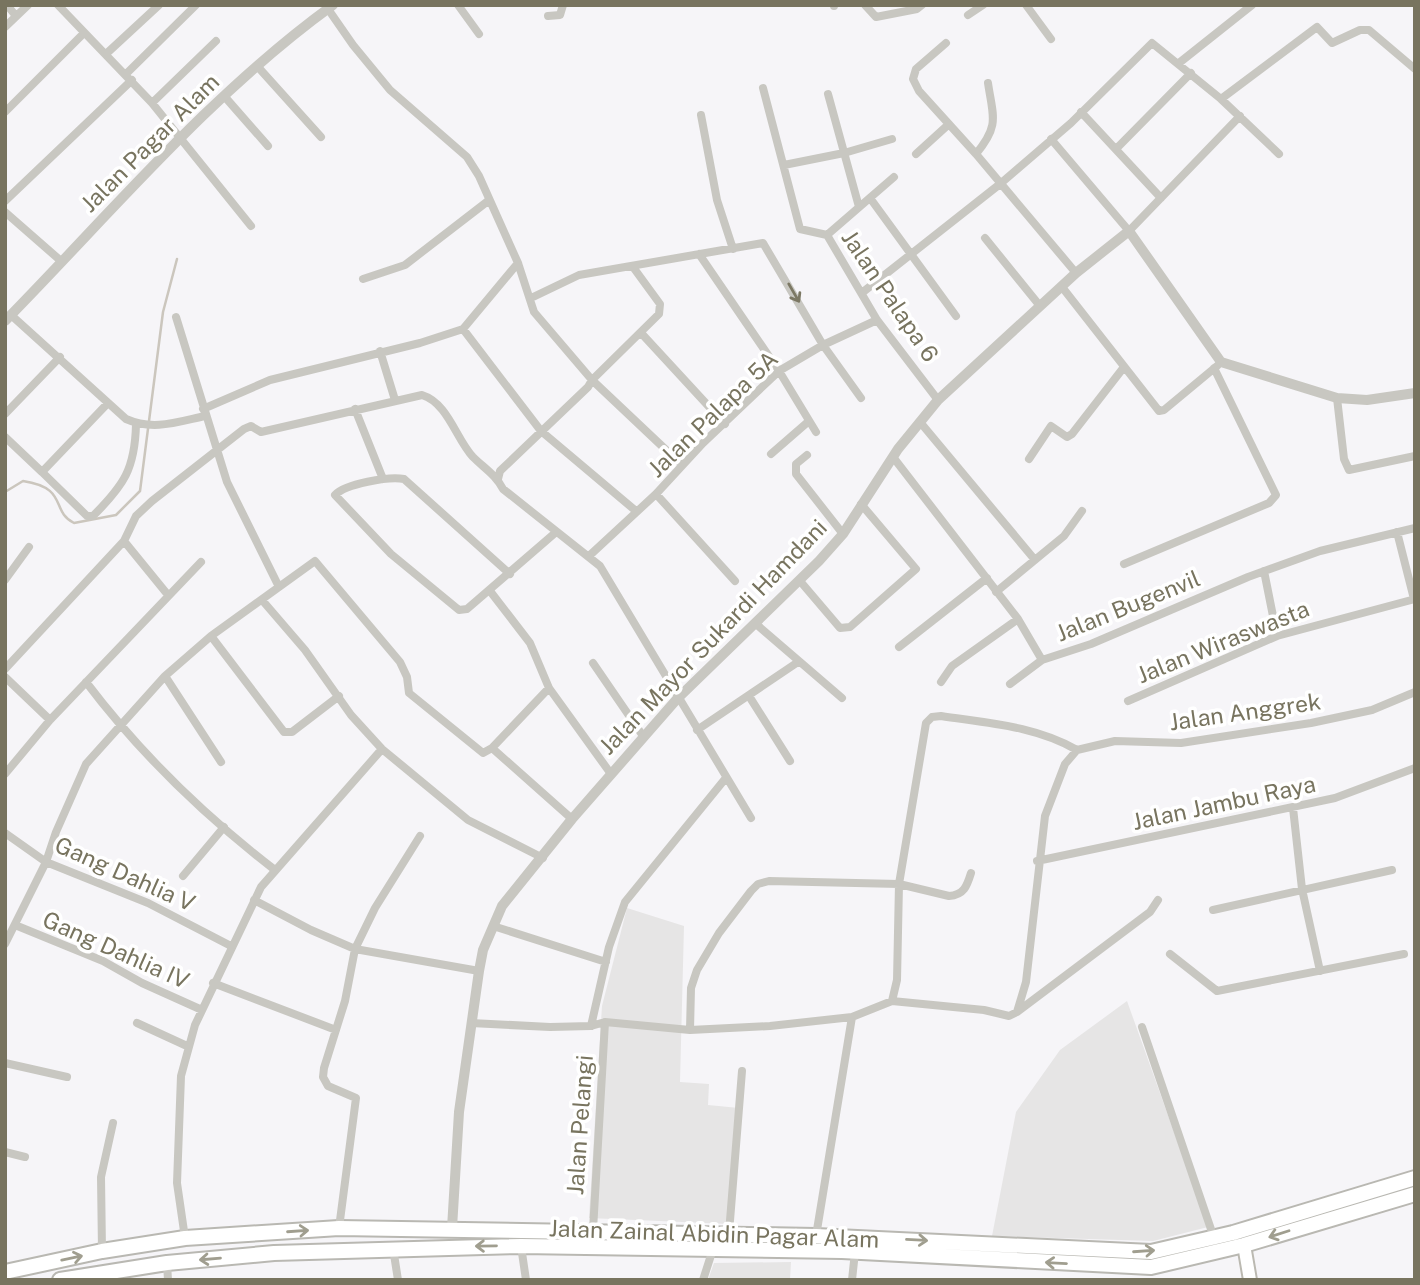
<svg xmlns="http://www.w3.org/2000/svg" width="1420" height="1285" font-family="'Public Sans',sans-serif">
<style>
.built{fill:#e6e5e5}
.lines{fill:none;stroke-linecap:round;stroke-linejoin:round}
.stream{stroke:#cbc6bd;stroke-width:2.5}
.secondary-casing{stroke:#bbb9b1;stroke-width:16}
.trunk-casing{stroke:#b9b8b2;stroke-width:18}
.minor{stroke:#c8c7c1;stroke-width:8}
.tertiary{stroke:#c8c7c1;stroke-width:10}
.secondary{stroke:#fff;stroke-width:12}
.trunk{stroke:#fff;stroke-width:14}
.oneway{stroke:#7c7864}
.oneway2{stroke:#a09e8f}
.labels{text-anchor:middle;stroke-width:7;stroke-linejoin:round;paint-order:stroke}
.street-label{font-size:23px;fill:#78745f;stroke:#fff}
</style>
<rect width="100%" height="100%" fill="#f6f5f8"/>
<path class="built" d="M627 908 684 926 680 1082 709 1084 708 1105 739 1108 729 1224 589 1218 602 1006Z
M1127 1001 1208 1227 1153 1241 992 1236 1016 1112 1060 1050Z
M791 1262 790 1280H708L714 1263Z"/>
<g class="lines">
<path class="stream" d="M5 492 23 481C69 488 50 511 74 523L116 515 140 491 163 312 177 259"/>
<defs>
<path id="secondary" d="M1244 1245 1250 1280"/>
<path id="trunk" d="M5 1272 102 1251 185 1238 339 1228 816 1236 1151 1252 1233 1233 1415 1178
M60 1280 167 1263 274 1253 521 1246 842 1251 1151 1267 1244 1245 1415 1194"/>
</defs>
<use href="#secondary" class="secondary-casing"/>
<use href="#trunk" class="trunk-casing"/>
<path class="minor" d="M7 5 16 16
M58 5 152 103 251 226
M458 5 479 34
M834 5V6
M865 5 876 17 917 9 922 5
M1026 5 1051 39
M328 9 353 45 390 90 467 157 479 176 518 263 534 312 592 380 588 387 500 471 498 479
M968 15 983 5
M548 16 560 15 563 5
M5 27 28 5
M946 43 916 69 913 79 919 91 976 154 1076 273
M106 54 159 5
M1179 63 1252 5
M258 67 321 137
M126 74 196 5
M763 88 800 229 827 235 877 320 938 400
M828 94 859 207
M225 97 268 146
M1221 99 1317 27 1332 43 1360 30H1369L1415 69
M152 103 216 41
M5 112 84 33
M1081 112 1161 198
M701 115 717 200 733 249
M1051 139 1129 231 1240 116
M1117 148 1191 73
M916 154 949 124
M976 154C1000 125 993 117 988 83
M784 165 844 153 892 139
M870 198 956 316
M5 201 132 80
M5 212 61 261
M827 235 894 177
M985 238 1040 306
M699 254 779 371 816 432
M633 267 660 304 659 314 592 380 682 465
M363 279 405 265 488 201
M1062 287 1159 411 1164 410 1217 366
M863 292 1000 184 1071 123 1152 43 1221 99 1279 154
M531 298 579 275 763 243 823 345 861 398
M11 315 126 419C153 431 177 422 205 416
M176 317 227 482 279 587
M463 329 541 431 636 511
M642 334 725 424
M380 351 395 400
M1337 398 1344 459 1349 470 1415 456
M203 409 270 380 420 343 463 329 518 263
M355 409 383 479
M5 414 60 357
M920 422 1035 560
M5 437 42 472 108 403
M771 454 809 421
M807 455 796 464V474L843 534
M893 457 1018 619 1042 660
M1029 459 1051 426 1067 437 1072 434 1124 367
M42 472 87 516H93C124 485 135 469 136 424
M656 494 735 581
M1397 532 1414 599
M124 541 168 595
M589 556 656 494 703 443 779 371 823 345 877 320
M1124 564 1269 503 1276 495 1214 368
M1264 571 1277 636
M510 574 404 479C389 476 345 484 335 495L391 554 459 610 467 609 555 533
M5 580 29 547
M800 581 840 628 850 627 916 569 861 504
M490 591 530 643 549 688 611 774
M996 592 1064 536 1082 511
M262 600 305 650 351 715 382 749 468 820 543 858
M756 624 842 698
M211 636 284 732H292L339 696
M899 647 987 578
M593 663 643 736
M5 669 124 541 136 516 152 501 244 429 251 426 261 432 422 395C448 403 456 439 473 457 484 468 496 475 503 489L600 566 751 818
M165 676 221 762
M5 677 50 720
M86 682C139 752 205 816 275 870
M941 682 952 666 1018 619
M1010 684 1042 660 1091 644 1248 577 1320 551 1415 528
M749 696 790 761
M1128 701 1277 636 1415 599
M697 730 798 662
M492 748 572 819
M5 774 50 720 201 562
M1293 808 1302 889 1320 971
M5 833 46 862 148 903 231 946
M1037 861 1335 798 1415 768
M183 876 224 827
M254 900 311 930 355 949 479 971
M1213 910 1392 870
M15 925 103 961 142 983 202 1010
M493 926 606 962
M5 944 46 862 56 832 86 764 165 676 211 636 315 561 400 662 407 677 409 693 483 753 492 748 549 688
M1170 954 1217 991 1404 954
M213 983 336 1030
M892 1001 897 980 899 884 926 723 932 717 941 716C987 723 1036 726 1077 750
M1017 1012 1150 912 1158 900
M137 1023 187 1046
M471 1023 550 1027 591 1026 605 1022 690 1030 770 1026 852 1017 892 1001 984 1010 1009 1016 1017 1012 1026 982 1045 816 1065 764 1077 750 1115 741 1181 743 1311 723 1372 710 1415 692
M591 1026 609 947 625 902 725 779
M1142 1027 1214 1238
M690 1030 691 988 697 970 719 933 751 891 758 884 769 881 899 884 949 896C964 895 967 886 971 873
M5 1063 67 1077
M5 1152 25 1157
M339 1228 356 1098 328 1086 323 1077 324 1068 345 1001 355 949 375 908 420 836
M593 1230 605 1022
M729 1233 742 1071
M816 1236 852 1017
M185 1238 177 1183 181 1076 195 1025 261 887 382 749
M521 1246 526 1280
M393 1248 398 1280
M102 1251 101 1177 113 1123
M167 1263 168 1280
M703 1280 713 1249
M852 1280 855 1252"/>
<path class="tertiary" d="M5 321C111 213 210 94 333 5
M452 1228 459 1112 479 971 483 950 502 906 572 819 677 699 819 561 843 534 898 449 938 400 1076 273 1129 231 1221 362 1337 398 1367 400 1415 393"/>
<use href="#secondary" class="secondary"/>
<use href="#trunk" class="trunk"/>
</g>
<defs><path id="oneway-shaft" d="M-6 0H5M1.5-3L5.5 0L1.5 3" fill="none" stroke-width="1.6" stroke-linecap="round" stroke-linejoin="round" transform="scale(1.75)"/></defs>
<use class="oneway" href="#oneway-shaft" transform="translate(794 293) rotate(60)"/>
<g class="oneway2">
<use href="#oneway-shaft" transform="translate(298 1231) rotate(-4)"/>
<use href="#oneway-shaft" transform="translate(1279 1234) rotate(162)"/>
<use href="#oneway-shaft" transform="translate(917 1240) rotate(3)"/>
<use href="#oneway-shaft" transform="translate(486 1246) rotate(179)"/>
<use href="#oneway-shaft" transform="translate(1144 1251) rotate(-4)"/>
<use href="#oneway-shaft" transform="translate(72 1258) rotate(-12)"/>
<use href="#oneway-shaft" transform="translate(210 1259) rotate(175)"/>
<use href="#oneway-shaft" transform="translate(1056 1263) rotate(-177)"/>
</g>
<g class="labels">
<g class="street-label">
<text transform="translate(150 143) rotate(-45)" y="8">Jalan Pagar Alam</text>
<text transform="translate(890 296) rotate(56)" y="8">Jalan Palapa 6</text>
<text transform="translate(713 414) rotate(-44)" y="8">Jalan Palapa 5A</text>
<text transform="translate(1128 606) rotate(-22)" y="8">Jalan Bugenvil</text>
<text transform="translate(713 637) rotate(-46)" y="8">Jalan Mayor Sukardi Hamdani</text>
<text transform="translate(1223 642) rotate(-22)" y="8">Jalan Wiraswasta</text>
<text transform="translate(1245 712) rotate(-8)" y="8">Jalan Anggrek</text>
<text transform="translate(1224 803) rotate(-12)" y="8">Jalan Jambu Raya</text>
<text transform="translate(125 874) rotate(24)" y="8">Gang Dahlia V</text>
<text transform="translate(116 950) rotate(24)" y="8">Gang Dahlia IV</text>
<text transform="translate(580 1125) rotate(-86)" y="8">Jalan Pelangi</text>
<text transform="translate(714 1234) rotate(2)" y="8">Jalan Zainal Abidin Pagar Alam</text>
</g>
</g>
<rect width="1420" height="1285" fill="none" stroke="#78745f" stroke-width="14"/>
</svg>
